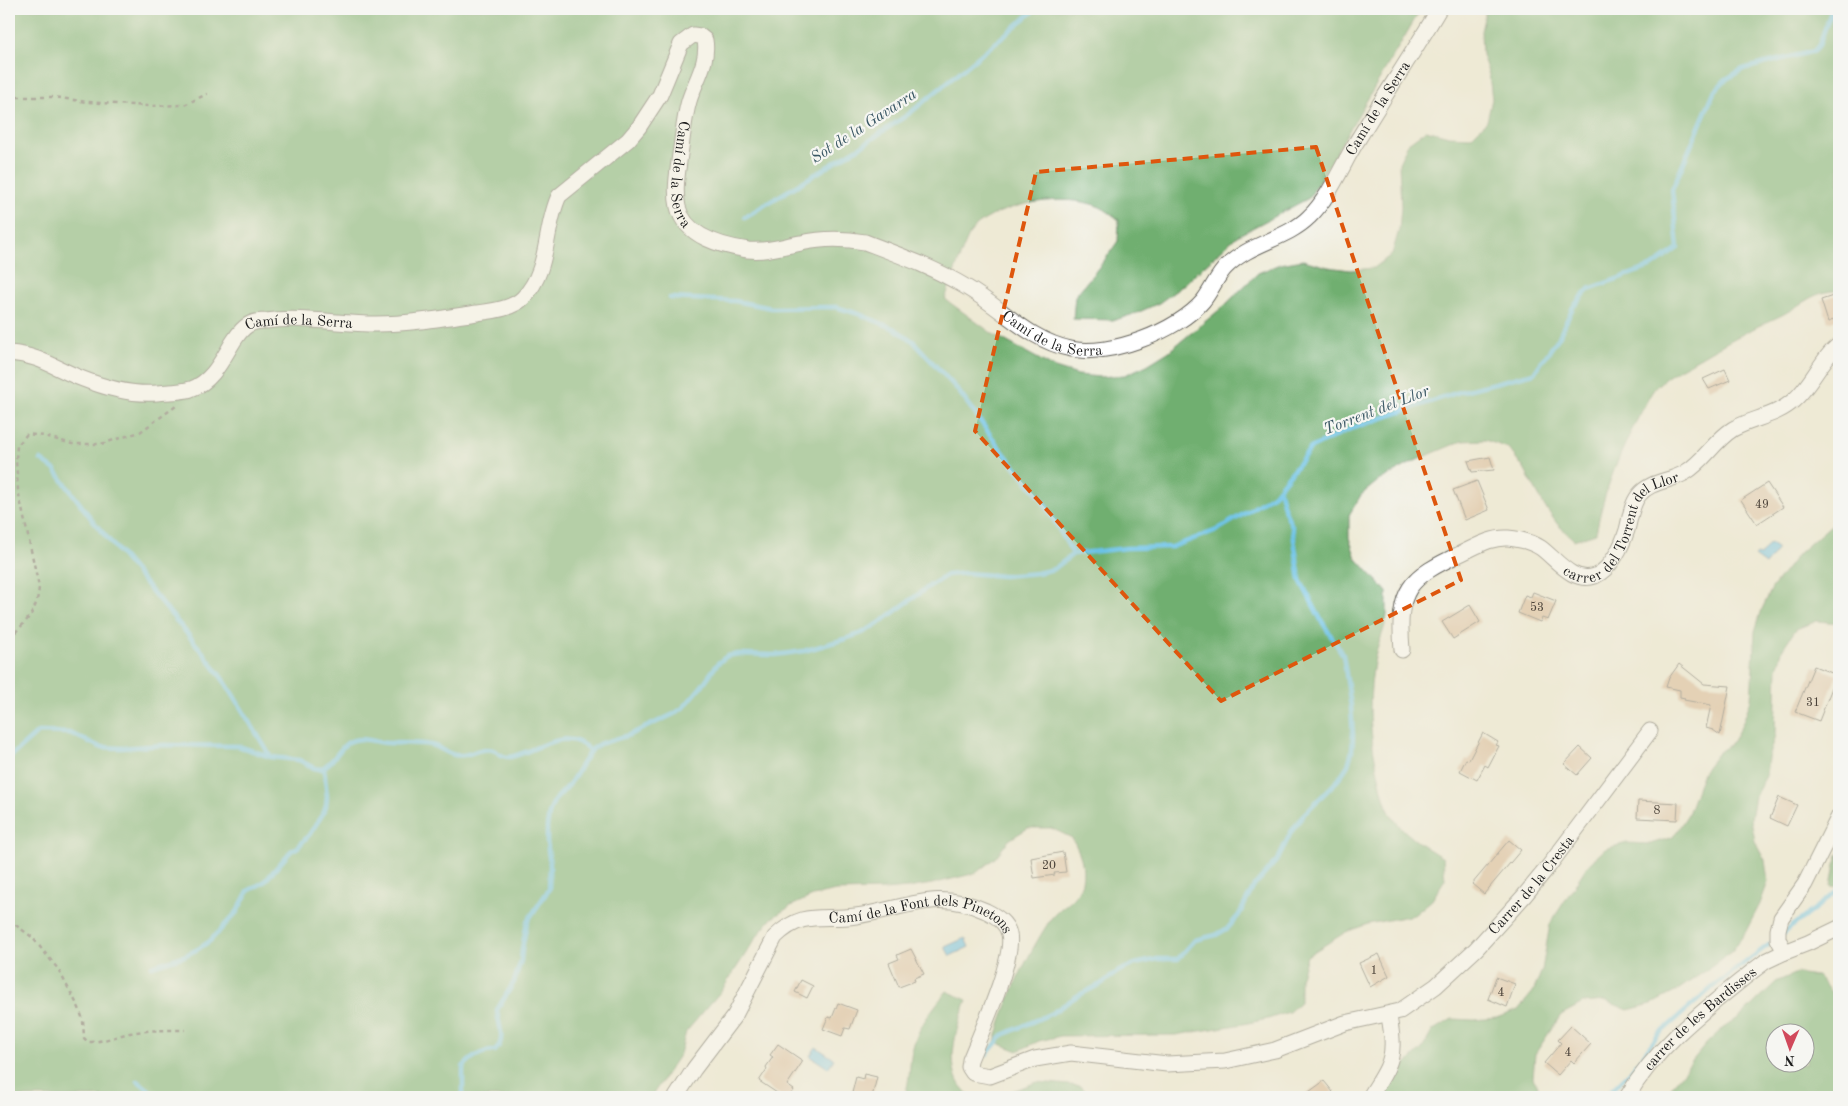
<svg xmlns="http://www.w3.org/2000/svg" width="1848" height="1106" font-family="'Old Standard TT',serif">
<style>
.forest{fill:#70af70;stroke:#466646;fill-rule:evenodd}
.water{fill:#6bc2e8;stroke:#446f82}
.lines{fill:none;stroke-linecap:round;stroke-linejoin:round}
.stream{stroke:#6bc2e8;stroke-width:4.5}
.building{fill:#d7b38f}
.minor-casing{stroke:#66645d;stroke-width:17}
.path{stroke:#66645d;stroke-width:2.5;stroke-dasharray:4 4;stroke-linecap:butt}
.minor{stroke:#fff;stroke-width:15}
.marked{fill:none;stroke:#de560d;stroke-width:4;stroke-dasharray:10 6;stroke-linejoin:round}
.labels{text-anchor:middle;stroke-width:4.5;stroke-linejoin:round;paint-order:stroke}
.number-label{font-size:12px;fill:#4b4239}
.street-label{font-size:15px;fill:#1c1c1c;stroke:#f6f6f2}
.water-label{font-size:16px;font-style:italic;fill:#385663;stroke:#f6f6f2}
</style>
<rect width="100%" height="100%" fill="#f6f6f2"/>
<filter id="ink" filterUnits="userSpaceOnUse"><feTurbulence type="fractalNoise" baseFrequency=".02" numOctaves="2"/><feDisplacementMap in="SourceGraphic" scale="10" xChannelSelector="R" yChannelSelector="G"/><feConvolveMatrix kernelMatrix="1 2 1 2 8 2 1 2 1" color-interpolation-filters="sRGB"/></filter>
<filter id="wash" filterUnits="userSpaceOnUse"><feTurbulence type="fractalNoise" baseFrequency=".0096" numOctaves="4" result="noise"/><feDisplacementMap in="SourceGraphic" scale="20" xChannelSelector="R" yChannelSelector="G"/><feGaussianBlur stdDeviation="1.12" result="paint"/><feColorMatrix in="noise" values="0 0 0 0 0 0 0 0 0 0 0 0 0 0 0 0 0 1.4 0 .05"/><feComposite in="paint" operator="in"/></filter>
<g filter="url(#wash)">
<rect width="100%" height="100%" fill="#eeead5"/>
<path class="forest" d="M9 9H1421L1309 198 1237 236 1181 287 1159 303 1137 313 1115 320 1073 319 1075 296 1104 261 1118 241 1119 220C1113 215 1106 210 1100 207 1065 192 1000 203 973 229 966 236 950 286 945 299L993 334 1055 368 1078 375 1100 377 1125 375 1147 365 1168 352 1224 306 1258 273 1280 264 1303 260 1328 267 1350 270 1374 268 1392 254 1399 230 1401 207 1399 163 1408 143 1426 130 1449 136 1471 137 1487 121 1492 99 1489 75 1482 55 1481 31 1486 9H1839V291C1813 290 1800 307 1778 317 1749 330 1721 345 1694 361 1682 368 1669 374 1659 384 1652 390 1647 401 1643 409 1621 448 1604 490 1596 533L1574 540 1558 525 1545 507 1523 467 1508 448 1485 440 1462 441 1419 459 1378 481 1361 495 1349 515V538L1356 558 1387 592C1387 600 1387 607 1387 615 1385 631 1376 647 1374 663 1367 704 1370 741 1380 781 1382 791 1385 804 1390 813 1402 833 1423 846 1443 858L1445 879 1432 900 1414 915 1368 924 1346 932 1307 956 1300 979V1002L1289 1012 1268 1019 1243 1024 1176 1035 1061 1036 1039 1041 1018 1051 995 1042C1006 999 1026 957 1050 920 1059 906 1078 901 1082 882 1085 864 1080 853 1072 838L1051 828H1028L1009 840 995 858 976 873 932 884 908 888 884 890 836 891 813 896 791 906 772 918 758 935 722 990 686 1032 680 1054 651 1097H9Z
M1839 518V623L1817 621 1796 629 1783 648 1777 669 1775 735 1768 758 1766 776 1755 796 1751 819 1755 841 1765 860 1768 882 1760 904 1745 933 1732 951 1714 965 1675 992 1652 1004 1628 1010 1606 1001 1583 1003 1561 1015 1535 1054 1533 1078 1544 1096 1548 1097H1370L1422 1049 1433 1030 1452 1019 1474 1020 1496 1018 1518 1010 1533 992 1542 970 1550 924 1587 866 1605 849 1627 843 1650 844 1673 837 1688 814 1703 772 1717 754 1733 741 1743 722 1751 699 1755 631 1762 609 1772 588 1799 553Z
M1839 853V887L1831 886 1835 865Z
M1796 973 1817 976 1839 1001V1097H1663L1706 1044 1722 1029 1741 1016 1776 982ZM1776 1034H1806V1064H1776Z
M947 991 967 1000C958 1024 945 1060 960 1085 963 1089 967 1093 971 1097H904C910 1083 909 1066 912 1051 917 1028 932 1009 947 991Z
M1037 1082 1080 1086 1091 1097H996Z"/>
<path class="water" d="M1770 543 1778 549 1765 565 1754 557 1756 555 1760 556Z
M965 938 969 947 950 956 945 947Z
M816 1047 834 1059 828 1068 810 1056Z"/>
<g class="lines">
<path class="stream" d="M745 217 860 147 910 113 1036 9
M670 298 735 301 772 308 836 307 859 314 895 329 913 341 957 389 999 447 1041 498 1073 554
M41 460 55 470 93 521 205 655 227 685 271 757
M9 758 38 732 70 733 100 747 121 748 164 745 238 746 271 757 299 760 314 768 320 769C335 764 340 743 354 740 366 737 377 743 388 743 402 744 417 742 431 745 440 747 446 753 455 755 468 758 480 746 493 750 501 753 499 757 510 757 535 752 568 724 590 751
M1781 935 1839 890
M152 966 184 956 198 949 210 941 237 912 248 891 264 882 291 851 298 847 309 835 324 812 326 806 327 797 324 768
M987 1054 1003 1035 1052 1013 1077 996 1101 984 1119 971 1135 964 1158 959H1178L1195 940 1216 935 1228 928 1239 915 1254 886 1278 859 1291 832 1304 814 1338 780 1348 765 1352 751 1353 736 1351 706 1343 655 1321 620 1300 580 1292 526 1285 511 1279 488
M138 1081 158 1097
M463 1097V1067C472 1057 481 1051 495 1051 507 1039 498 1025 497 1010L514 982 521 960 522 949 527 922 549 889 550 865 547 842V827L549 814 554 801 569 785 590 751 599 744 629 735 674 714 684 707 701 687 718 663 727 656 738 654 775 655 804 651 845 639 862 633 878 624 928 587 947 575 966 573 1003 576 1037 573 1054 569 1073 554 1127 548 1172 547 1217 530 1247 512 1274 494 1311 448 1350 429 1459 392 1534 373 1559 337 1573 307 1589 289 1653 266 1678 248 1672 190 1714 92 1725 80 1743 69 1814 51 1819 45 1832 9
M1604 1097 1630 1072 1658 1035 1714 986 1775 940"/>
</g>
<g id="blocks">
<path class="building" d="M1839 294V318L1828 322 1821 300Z
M1725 369 1730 380 1709 389 1703 379Z
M1490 457 1494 470 1472 472 1468 461Z
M1477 481 1489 510 1465 520 1453 490Z
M1767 483 1783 507 1757 524 1741 500Z
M1533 592 1556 601 1548 620 1542 618 1540 622 1518 613 1525 595 1531 597Z
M1470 605 1480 622 1453 639 1442 622Z
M1679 664 1704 684 1730 686 1720 735 1713 730 1706 728 1711 705 1684 700 1685 698 1680 697V690L1666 687 1669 678Z
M1814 666 1837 675 1819 721 1795 712Z
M1483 733 1498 742 1496 745 1499 746 1488 767 1485 765 1477 780 1460 771 1466 759 1469 760Z
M1580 747 1592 758 1577 775 1564 764Z
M1779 797 1797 805 1787 826 1770 818Z
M1638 801 1678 803 1677 820 1637 818Z
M1509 840 1521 850 1484 894 1472 884Z
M1063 852 1066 872 1054 873 1055 875 1034 878 1031 858Z
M911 949 924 974 914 978 915 981 899 987 889 963 899 959 897 955Z
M1379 954 1389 976 1370 987 1359 963Z
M1496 977 1515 984 1507 1007 1488 999Z
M801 980 813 986 807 998 795 992Z
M838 1003 857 1010 850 1029 845 1028 842 1036 823 1029 828 1017 832 1018Z
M1571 1026 1591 1044 1574 1063 1571 1060 1558 1075 1544 1063 1561 1043 1558 1040Z
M778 1044 803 1061 787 1085 794 1090 789 1097H783L759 1081 767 1069 766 1067 773 1057 770 1055Z
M864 1074 877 1077 872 1097H851L856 1077 863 1079Z
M1324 1081 1333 1092 1325 1097H1302Z"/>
</g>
</g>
<g filter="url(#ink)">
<use href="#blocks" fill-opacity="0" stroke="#66645d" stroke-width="1"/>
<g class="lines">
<defs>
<g id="minor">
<path id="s1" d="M9 353C40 355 56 369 83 379 106 388 132 395 157 393 167 392 181 392 191 389 212 382 222 360 233 342 237 336 241 329 248 325 253 322 260 321 266 321 302 316 339 324 376 324 409 324 444 318 477 313 492 311 512 309 523 298 550 271 544 227 559 196L628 140 639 127 660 95 681 44 693 35 700 36 705 40C709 62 695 81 689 101 684 118 683 136 680 154 678 171 674 189 678 207 685 237 722 246 748 250 767 252 783 246 801 243 823 238 843 238 865 242 899 255 935 268 966 287 1002 308 1030 341 1071 349 1110 357 1178 331 1203 301 1212 290 1217 275 1227 266 1250 243 1287 239 1309 217 1328 199 1341 168 1354 146 1382 99 1412 55 1439 9"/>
<path id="s2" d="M1402 650C1397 589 1408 578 1462 553 1477 546 1491 537 1508 538 1519 539 1532 542 1541 548 1556 559 1573 584 1595 576 1611 569 1622 546 1627 530 1630 519 1631 505 1639 495 1651 480 1671 482 1686 472 1704 461 1714 441 1733 429 1753 418 1777 416 1794 400 1811 386 1823 356 1839 345"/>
<path d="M1839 816 1805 884 1781 918 1778 930V939L1785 952 1808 943 1839 928"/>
<path id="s3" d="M676 1097 694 1069 735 1015 775 937C804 909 822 921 856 916 905 909 937 888 986 911 996 916 1006 922 1009 934 1015 958 980 1035 970 1060L969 1067 973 1073 990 1076 1035 1059 1071 1053 1167 1064 1225 1061 1275 1050 1345 1023 1400 1011 1436 986 1476 949 1524 896 1548 867 1650 731"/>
<path d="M1370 1097C1379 1081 1392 1066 1392 1047 1393 1036 1390 1025 1389 1015"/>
<path id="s4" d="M1627 1097C1658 1044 1707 1008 1754 970L1766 961 1785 952"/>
</g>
</defs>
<use href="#minor" class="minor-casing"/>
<path class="path" d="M9 97H54L87 102 148 106 184 105 207 94
M9 638C26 622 37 613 39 587L18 490 16 460 17 446 27 434 44 436 72 444H101L140 432 176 406
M9 920 32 937 58 969 79 1008 83 1020 84 1038 88 1042C103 1042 116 1036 130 1033 148 1030 166 1030 185 1030"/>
<use href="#minor" class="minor"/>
</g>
</g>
<path d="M0 0H1848V1106H0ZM1316 147 1461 580 1221 701 975 431 1036 172Z" fill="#eeead5" fill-opacity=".55" fill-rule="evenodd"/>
<path class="marked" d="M1316 147 1461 580 1221 701 975 431 1036 172Z"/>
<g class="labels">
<g class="number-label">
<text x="1762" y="508">49</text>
<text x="1537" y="611">53</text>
<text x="1813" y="706">31</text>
<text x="1657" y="814">8</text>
<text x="1049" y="869">20</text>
<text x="1374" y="974">1</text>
<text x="1501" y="996">4</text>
<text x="1568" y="1056">4</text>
</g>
<g class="street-label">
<text dy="5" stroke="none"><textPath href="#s1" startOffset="1916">Camí de la Serra</textPath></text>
<text dy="5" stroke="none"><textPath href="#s1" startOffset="1032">Camí de la Serra</textPath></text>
<text dy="5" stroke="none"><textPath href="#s1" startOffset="328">Camí de la Serra</textPath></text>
<text dy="5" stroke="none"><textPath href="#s1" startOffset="1481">Camí de la Serra</textPath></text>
<text dy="5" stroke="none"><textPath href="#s2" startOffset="328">carrer del Torrent del Llor</textPath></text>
<text dy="5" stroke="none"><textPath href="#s3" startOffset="1211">Carrer de la Cresta</textPath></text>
<text dy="5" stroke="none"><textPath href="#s3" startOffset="344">Camí de la Font dels Pinetons</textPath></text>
<text dy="5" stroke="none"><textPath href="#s4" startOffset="108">carrer de les Bardisses</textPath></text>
</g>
<g class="water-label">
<text transform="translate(863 125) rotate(-33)" y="6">Sot de la Gavarra</text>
<text transform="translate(1376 409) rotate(-21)" y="6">Torrent del Llor</text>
</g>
</g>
<rect width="1848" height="1106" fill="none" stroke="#f6f6f2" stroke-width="30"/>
<g transform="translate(1790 1048) rotate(182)"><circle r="24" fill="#f6f6f2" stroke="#9f9f9c"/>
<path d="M0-4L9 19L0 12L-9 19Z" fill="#d1495b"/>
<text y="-8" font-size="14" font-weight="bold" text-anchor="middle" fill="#1c1c1c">N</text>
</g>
</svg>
